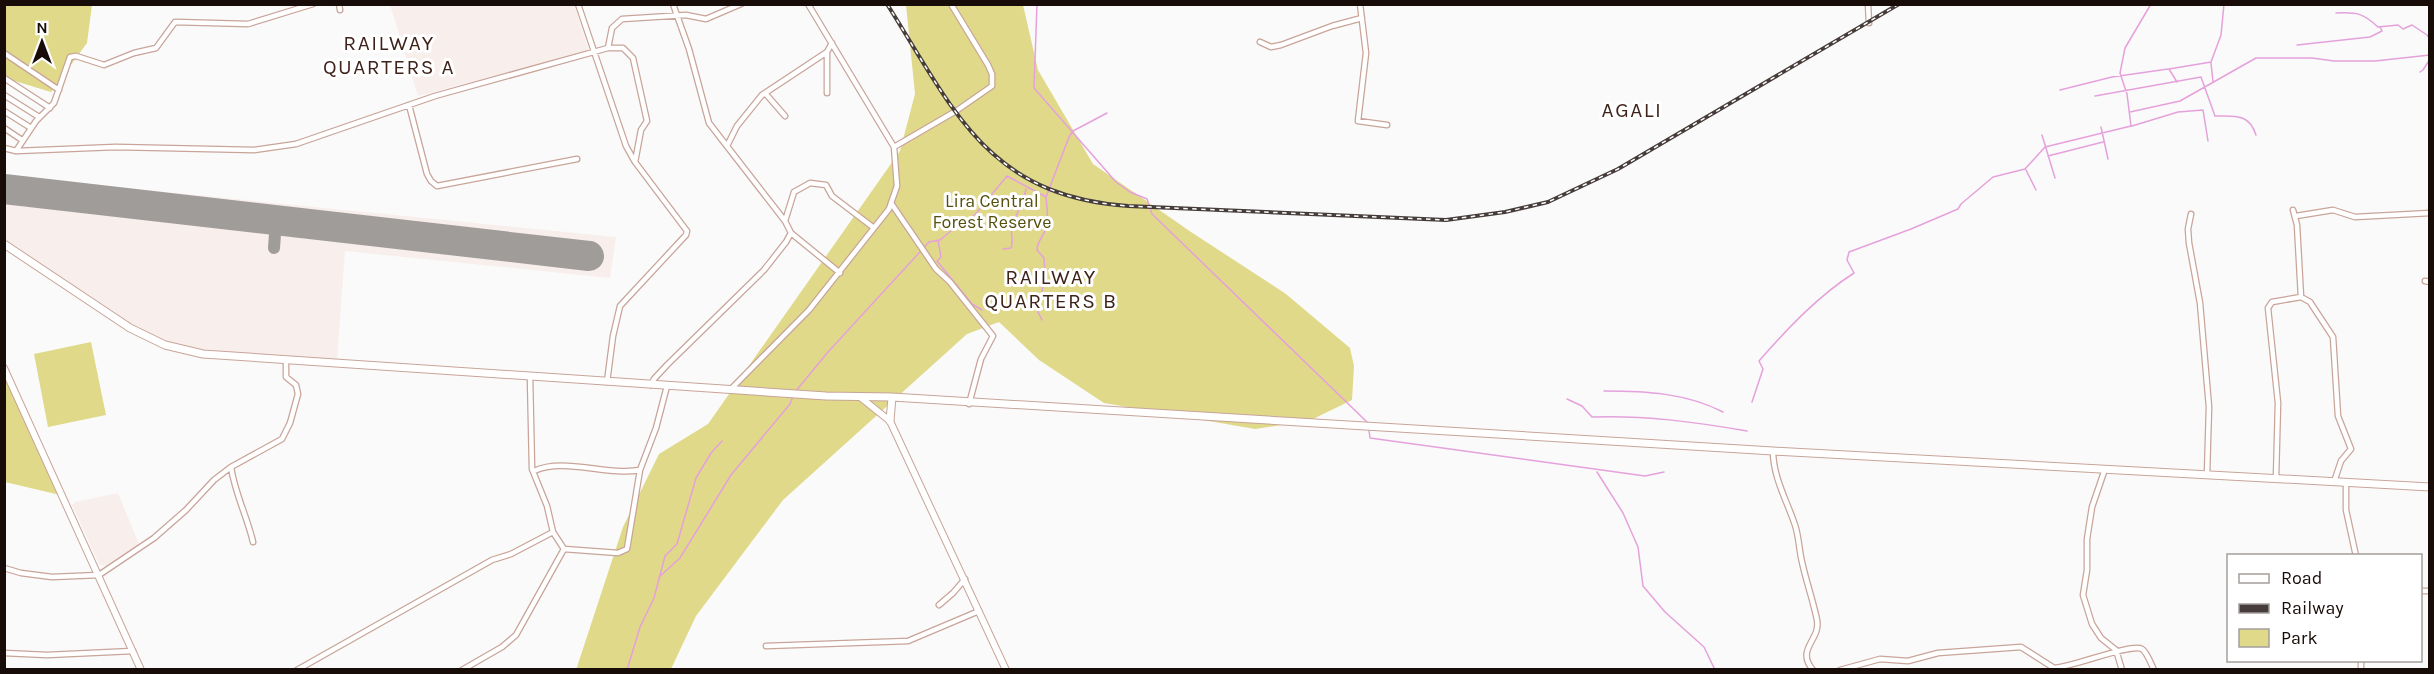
<svg xmlns="http://www.w3.org/2000/svg" width="2434" height="674" font-family="Karla,sans-serif">
<style>
.built{fill:#f8eeec}
.green{fill:#e0d98a}
.lines{fill:none;stroke-linecap:round;stroke-linejoin:round}
.stream{stroke:#e5a1db;stroke-width:1.5}
.taxiway{stroke:#a09c9a;stroke-width:12}
.runway{stroke:#a09c9a;stroke-width:30}
.minor-casing{stroke:#c8a499;stroke-width:7}
.tertiary-casing{stroke:#c8a499;stroke-width:8}
.secondary-casing{stroke:#c8a499;stroke-width:9}
.minor{stroke:#fff;stroke-width:4.5}
.tertiary{stroke:#fff;stroke-width:6}
.secondary{stroke:#fff;stroke-width:7}
.rail-casing{stroke:#463d3a;stroke-width:4}
.rail{stroke:#fff;stroke-width:1.5;stroke-dasharray:4.5;stroke-linecap:butt}
.labels{text-anchor:middle;stroke-width:6;stroke-linejoin:round;paint-order:stroke}
.park-label{font-size:18px;fill:#56500c;stroke:#fff}
.quarter-label{font-size:21px;letter-spacing:1.5px;fill:#3f231b;stroke:#fff}
</style>
<rect width="100%" height="100%" fill="#fafafa"/>
<path class="built" d="M390 5H574L589 51 418 96Z
M4 176 616 237 610 278 345 251 337 360 206 351 164 341 120 318 5 240Z
M118 493 139 544 107 567 99 564 72 505 75 502Z"/>
<path class="green" d="M4 5H92L87 43 51 92 5 78Z
M906 5H1023L1038 70 1093 164 1191 232 1286 294 1350 348 1354 366 1352 400 1309 421 1255 429 1104 403 1039 360 999 322 967 334 783 500 696 616 671 669 576 670 623 527 659 454 708 424 900 151 915 94Z
M91 342 106 415 48 427 34 354Z
M5 379 60 495 5 482Z"/>
<g class="lines">
<path class="stream" d="M1037 4 1034 88 1116 182 1130 192 1147 199 1152 214 1367 422
M2336 13C2357 12 2363 13 2378 27L2398 25 2403 29 2412 25 2427 35 2430 39
M2297 45 2370 37 2382 31 2380 27
M2211 63 2213 82
M2420 72 2423 70 2430 59
M2177 82 2169 69 2211 62 2221 35 2224 4
M2060 90 2112 77 2168 69
M2095 96 2201 77 2215 116C2234 116 2249 113 2256 135
M2130 112 2180 101 2256 58H2312L2334 61H2375L2430 55
M2132 126 2178 112 2203 110 2208 141
M2101 127 2108 159
M2042 135 2055 178
M2048 156 2103 142
M2026 170 2036 190
M938 240 941 257 937 261 972 304 982 310
M1003 249 1011 248C1014 240 1010 235 1012 228 1015 215 1023 204 1026 189
M1042 320 1038 312 1045 275 1044 258 1037 250C1037 241 1044 236 1046 228 1049 218 1047 208 1046 198
M1604 391C1646 391 1686 393 1723 412
M795 392 828 352 929 242 940 240 957 226 968 223 1007 176 1046 197 1069 137 1073 131 1107 113
M1567 399 1582 406 1592 417C1644 415 1695 422 1747 431
M1752 402 1763 369 1759 361C1787 329 1818 296 1854 273L1847 260 1849 252 1911 229 1958 209 1961 204 1993 177 2025 169 2045 147 2131 126 2127 94 2120 73 2125 48 2151 4
M1369 430 1370 438 1645 476 1664 472
M1597 472 1623 513 1638 547 1643 586 1665 612 1704 647 1715 670
M659 577 680 558 731 475 790 404 793 396
M627 670 640 627 654 598 665 556 677 544 696 478 711 453 722 441"/>
<path class="taxiway" d="M274 248 276 220"/>
<path class="runway" d="M4 189 589 256"/>
<defs>
<path id="minor" d="M339 4 340 10
M578 4 626 146 635 162 687 231 686 235 620 306 613 336 607 382
M673 4 689 49 709 123 785 221 791 233 840 273
M1360 4 1366 53 1358 121 1387 125
M1868 4 1869 23
M1260 42 1271 47 1281 45 1332 26 1362 18
M608 48H623L633 58 647 121 641 130 635 162
M4 53 59 90
M4 78 50 108
M765 93 785 116
M827 93V52L832 43
M4 95 39 117
M409 105 427 174 431 181 437 186 577 159
M4 111 31 128
M4 128 22 140
M727 146 737 126 762 95 827 52
M894 147 956 111 992 86V74L988 65 951 4
M4 148 16 151 116 147 254 150 296 144 435 96 608 48 612 28 622 19 686 15 706 19 741 4
M16 151 36 121 54 103 70 57 76 56 104 65 134 53 156 48 175 22 248 24 313 4
M891 203 936 269 950 282 993 336 981 359 969 404
M2293 210 2297 225 2301 297
M2191 214 2188 229 2189 243 2200 303 2209 407 2207 474
M2296 216 2333 210 2355 217 2430 213
M785 221 794 192 810 183 826 185 832 196 874 228
M2425 281 2430 282
M530 377 532 469 547 506 553 532
M651 385 654 379 667 365 764 270 786 242 791 233
M731 389 809 310 889 209 897 186 894 147 808 4
M1773 451C1773 477 1787 501 1795 525 1799 537 1799 550 1802 562 1806 581 1813 600 1817 620 1821 640 1795 649 1813 670
M2105 469 2092 507 2087 539V570L2083 595 2092 624 2101 638 2116 650 2122 670
M534 471C563 457 607 476 640 470
M2276 478 2278 403 2268 308 2272 302 2301 297 2310 302 2333 337 2338 416 2351 449 2341 461 2334 482
M2346 483V510L2356 556
M253 542C247 516 235 494 231 467L282 439 290 423 298 394 296 385 286 377V361
M564 549 618 553 627 549 640 470 656 428 667 386
M4 568 21 573 52 577 99 575 154 538 186 510 214 480 231 467
M2420 591H2430
M939 605 953 593 965 579
M766 646 908 641 979 611
M4 653 47 655 133 651
M297 670 492 560 511 554 553 532 564 549
M462 670 502 647 516 635 564 549
M1840 670 1880 659 1908 661 1938 653 2021 647 2054 668C2073 667 2131 643 2142 649 2147 652 2151 664 2154 670
M2361 670V660"/>
<path id="tertiary" d="M4 368 141 670
M860 397 890 421 1006 670"/>
<path id="secondary" d="M4 244 130 328 165 345 203 354 826 396 892 397 1773 451 2430 487
M890 421 892 397"/>
</defs>
<use href="#minor" class="minor-casing"/>
<use href="#tertiary" class="tertiary-casing"/>
<use href="#secondary" class="secondary-casing"/>
<use href="#minor" class="minor"/>
<use href="#tertiary" class="tertiary"/>
<use href="#secondary" class="secondary"/>
<defs>
<path id="rail" d="M887 4C954 110 987 196 1128 206L1446 220 1505 212 1548 202 1618 169 1899 4"/>
</defs>
<use href="#rail" class="rail-casing"/>
<use href="#rail" class="rail"/>
</g>
<g class="labels">
<g class="park-label">
<text x="992" y="207">Lira Central<tspan x="992" dy="21">Forest Reserve</tspan></text>
</g>
<g class="quarter-label">
<text x="389" y="50">RAILWAY<tspan x="389" dy="24">QUARTERS A</tspan></text>
<text x="1632" y="117">AGALI</text>
<text x="1051" y="284">RAILWAY<tspan x="1051" dy="24">QUARTERS B</tspan></text>
</g>
</g>
<rect width="2434" height="674" fill="none" stroke="#180c08" stroke-width="12"/>
<rect x="2227" y="554" width="195" height="108" fill="#ffffff" stroke="#a39e9c" stroke-width="1.5"/>
<rect x="2239" y="574" width="30" height="9" fill="#ffffff" stroke="#a39e9c" stroke-width="1.5"/>
<text x="2281" y="584" font-size="18" fill="#180c08">Road</text>
<rect x="2239" y="604" width="30" height="9" fill="#463d3a" stroke="#a39e9c" stroke-width="1.5"/>
<text x="2281" y="614" font-size="18" fill="#180c08">Railway</text>
<rect x="2239" y="629" width="30" height="18" fill="#e0d98a" stroke="#a39e9c" stroke-width="1.5"/>
<text x="2281" y="644" font-size="18" fill="#180c08">Park</text>
<g transform="translate(42 42)" stroke="#ffffff" stroke-width="4.5" paint-order="stroke">
<path d="M0-4.5L10 22L0 15L-10 22Z" fill="#180c08"/>
<text y="-9" font-size="16" font-weight="bold" text-anchor="middle" fill="#180c08">N</text>
</g>
</svg>
